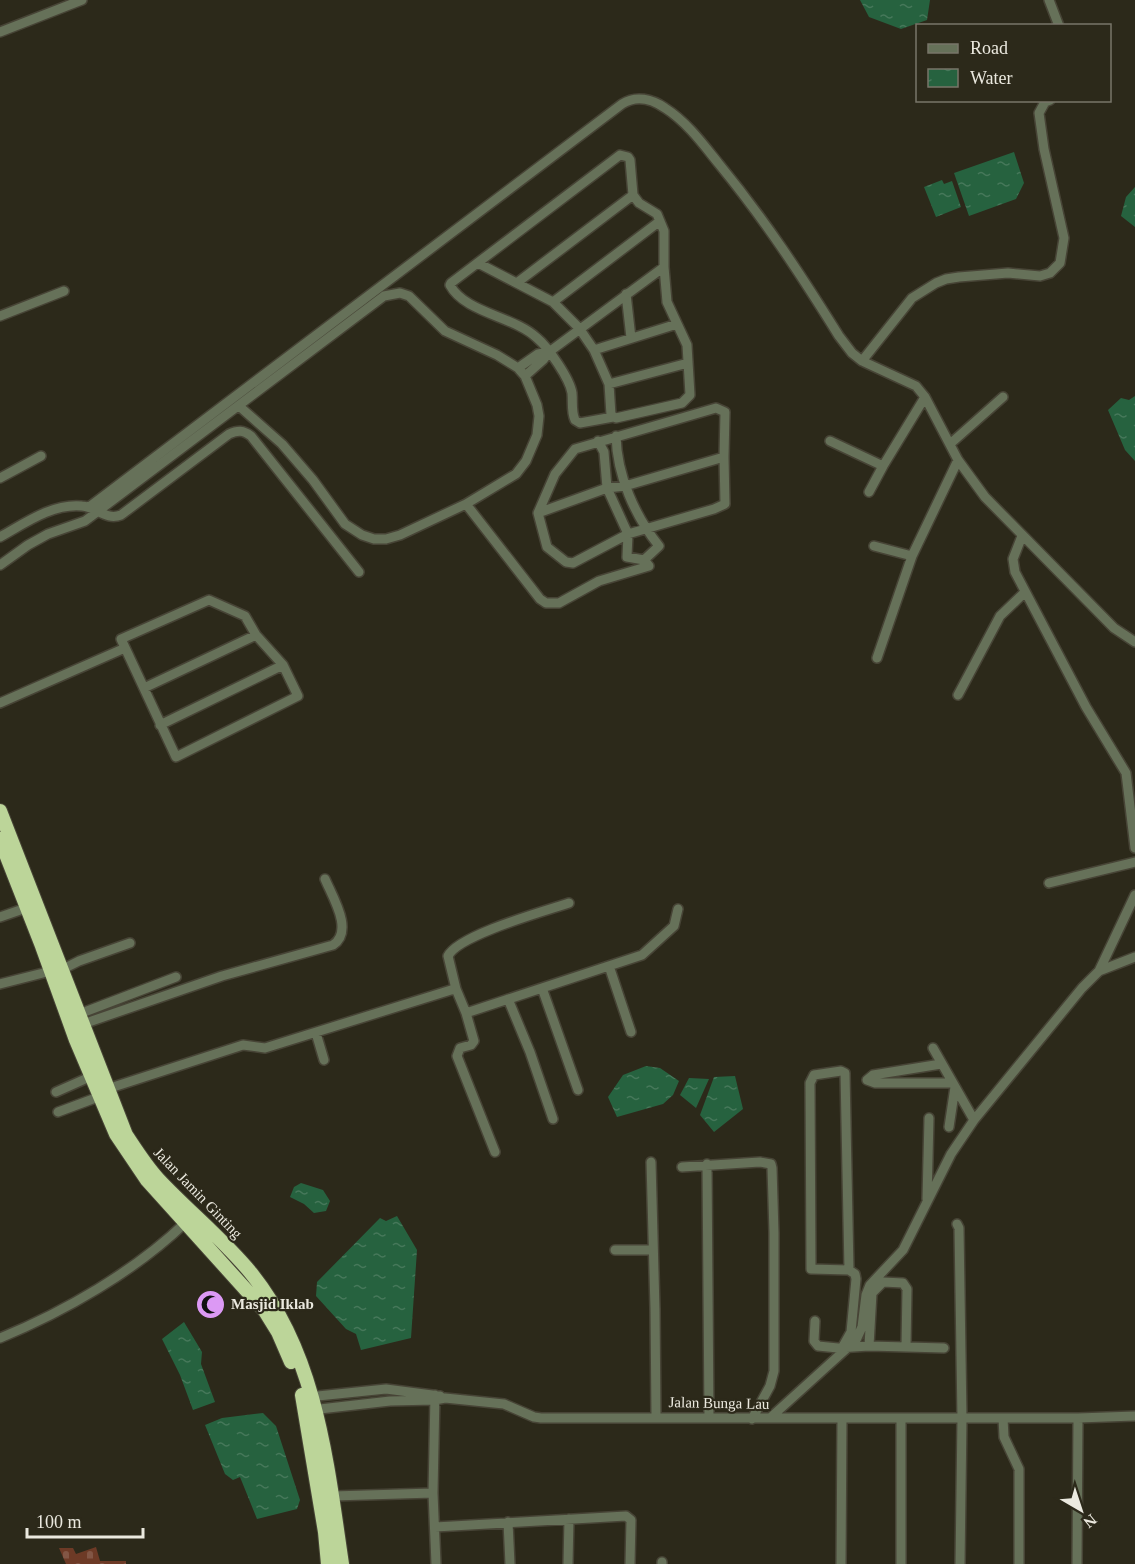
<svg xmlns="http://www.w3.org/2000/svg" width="1135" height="1564" font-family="'Times New Roman',serif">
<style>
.cemetery{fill:url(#cemetery-stones)}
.water{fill:url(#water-ripples)}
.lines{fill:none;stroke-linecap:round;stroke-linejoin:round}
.minor-casing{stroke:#474436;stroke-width:12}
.highway-casing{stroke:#474436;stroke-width:16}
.minor{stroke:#667159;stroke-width:9}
.highway{stroke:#bcd599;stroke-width:14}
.labels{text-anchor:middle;stroke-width:4.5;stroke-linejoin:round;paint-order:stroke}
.street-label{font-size:15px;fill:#ebe9df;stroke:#2c291a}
.poi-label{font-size:15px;font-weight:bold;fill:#ebe9df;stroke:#2c291a;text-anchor:start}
</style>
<defs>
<pattern id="cemetery-stones" width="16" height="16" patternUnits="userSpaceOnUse" patternTransform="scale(1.5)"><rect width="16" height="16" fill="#6d3a26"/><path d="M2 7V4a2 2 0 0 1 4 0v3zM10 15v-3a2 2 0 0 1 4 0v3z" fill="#825645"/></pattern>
<pattern id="water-ripples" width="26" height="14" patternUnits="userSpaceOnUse" patternTransform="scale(1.5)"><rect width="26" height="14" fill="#26623f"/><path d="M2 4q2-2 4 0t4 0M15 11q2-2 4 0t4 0" fill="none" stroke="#46785a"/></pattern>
</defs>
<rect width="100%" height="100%" fill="#2c291a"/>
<path class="cemetery" d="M96 1547 100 1561H126V1564H66L59 1548H73L76 1554Z"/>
<path class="water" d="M860 0H930L927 20 901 29 869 17Z
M1014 152 1024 183 1016 199 969 216 954 173Z
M942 180 944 184 952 181 961 207 936 217 924 187Z
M1135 187V227L1121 216 1126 197Z
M1135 396V461L1125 450 1108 410 1121 398 1129 400Z
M646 1066 660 1068 679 1081 673 1095 663 1104 617 1117 608 1097 623 1075Z
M735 1076 743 1109 714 1132 700 1115 714 1077Z
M689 1078 709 1079 696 1108 680 1095Z
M301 1183 323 1190 330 1201 326 1211 314 1213 304 1204 290 1197 294 1187Z
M397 1216 417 1250 411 1338 361 1350 356 1334 346 1329 316 1296 317 1282 380 1218 386 1221Z
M184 1322 202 1352 201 1364 215 1402 193 1410 180 1375 162 1339Z
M263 1413 276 1426 300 1500 297 1509 257 1519 240 1477 233 1480 225 1474 205 1425 222 1418Z"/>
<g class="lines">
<defs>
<path id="minor" d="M1049 0 1059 26
M0 32 82 0
M478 263 553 302 579 328 594 350 609 384 611 415 616 418 682 403 690 395 687 345 667 302 664 267V231L657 214 639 203 633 195 630 160 628 157 620 155 451 283 450 285C465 313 514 316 537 338 548 347 570 379 572 393 573 403 571 411 575 420L580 423 613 417
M518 282 633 195
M626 294 631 338
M553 302 660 221
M0 316 64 291
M594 350 677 324
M862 361 912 298 936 283 946 279 959 277 1008 273 1040 276 1050 273 1060 263 1064 238 1044 149 1039 113 1045 102 1050 100
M518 368 538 354 549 352 664 267
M525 376 543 360 549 352
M609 384 688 363
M716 408 725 412 724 457 725 504 714 509 628 534 573 563 566 562 547 547 538 513 555 474 575 449Z
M616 436C617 476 635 516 659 546L644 560
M830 441 883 466
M950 444 1003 397
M0 478 41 456
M869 492 883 466 925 397
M466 504 540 599 546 603H559L599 581 649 566 644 560 627 557 628 534 607 488 604 452 598 441
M89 507 622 104C636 95 652 99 665 108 687 122 703 144 719 164 765 220 801 275 839 336L852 353 862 361 916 386 925 397 958 460 985 497 1114 628 1135 642
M538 513 607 488 625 486 724 457
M1022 536 1013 559 1015 572 1086 707 1126 773 1135 848
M0 537C25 523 53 503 82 506 97 507 106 521 121 515L229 434C238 430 243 430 251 436L359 572
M874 546 912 556
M0 565 28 545 48 534 85 521 384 296 400 293 409 296 445 331 497 355 518 368 525 376 537 405 539 416 537 435 526 461 516 474 466 504 400 535 386 539H374L362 535 345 524 313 480 282 444 239 406
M209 600 245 616 256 635 283 665 298 696 176 757 121 639Z
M877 658 912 556 958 460
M144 688 256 635
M958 695 1000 616 1024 593
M0 703 125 648
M160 725 283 665
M1049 883 1135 862
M0 917 26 908
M609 966 631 1032
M61 970 79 961 130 943
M1099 971 1135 895
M0 984 51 971
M542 988 578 1090
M456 989 448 956C458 935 545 911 569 903
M508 999 530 1052 553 1119
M466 1013 474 1041 471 1045 460 1048 457 1056 495 1152
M74 1016 176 977
M83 1024 222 976 333 945C354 931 333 898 325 879
M316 1033 324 1060
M933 1048 974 1120
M941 1064 873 1075 867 1080 875 1083H953
M107 1089 243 1045 265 1048 451 990 456 989 466 1013 642 955 674 926 678 909
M56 1092 92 1076
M58 1112 101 1096
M949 1127 955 1087
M651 1162 655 1309 656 1417
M707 1164 709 1418
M682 1167 760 1162 771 1164 772 1168 774 1233V1371L770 1386 752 1419
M927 1199 929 1118
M957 1224 959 1228 962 1418 960 1564
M615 1250H652
M815 1321 814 1341 818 1346 838 1348 869 1346 944 1348
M0 1338C64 1312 135 1271 185 1223
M869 1346 872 1293 883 1282 903 1283 907 1289 906 1346
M842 1348 851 1332 856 1279 855 1274 849 1270 811 1269 810 1083 814 1075 841 1071 845 1073 849 1270
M435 1395 433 1493 436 1564
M308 1397 386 1389 440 1396
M311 1410 390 1401 435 1400 445 1398 504 1404 534 1417 541 1418H1078L1135 1416
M770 1418 856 1340 862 1327 866 1295 870 1285 903 1250 951 1154 974 1120 1082 988 1099 971 1135 957
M1003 1418 1004 1437 1019 1469V1564
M333 1496 433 1493
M508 1522 510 1564
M435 1527 626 1516 631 1520 630 1564
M568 1564 569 1519
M662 1564V1562
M841 1564 842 1418
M901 1564V1418
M1077 1564 1078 1418"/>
<path id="highway" d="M0 811 126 1135C136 1150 146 1166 158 1179 188 1211 223 1239 251 1273 317 1355 327 1463 342 1564
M0 839 42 946 76 1040 116 1134 147 1180 265 1311 278 1332 291 1362
M302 1395 325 1532 328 1564"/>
</defs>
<use href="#minor" class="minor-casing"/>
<use href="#highway" class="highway-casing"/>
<use href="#minor" class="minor"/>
<use href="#highway" class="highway"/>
</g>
<defs>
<symbol id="mosque-disc" viewBox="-11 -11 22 22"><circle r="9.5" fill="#dc99f4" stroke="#2c291a"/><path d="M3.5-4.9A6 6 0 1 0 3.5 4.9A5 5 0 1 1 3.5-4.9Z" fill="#111"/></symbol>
</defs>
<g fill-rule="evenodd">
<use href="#mosque-disc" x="194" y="1288" width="33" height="33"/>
</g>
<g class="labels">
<g class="street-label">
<text transform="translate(198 1193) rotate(46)" y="5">Jalan Jamin Ginting</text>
<text transform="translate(719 1403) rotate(1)" y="5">Jalan Bunga Lau</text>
</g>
<g class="poi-label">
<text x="231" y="1309">Masjid Iklab</text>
</g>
</g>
<rect x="916" y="24" width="195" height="78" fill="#2c291a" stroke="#787669" stroke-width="1.5"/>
<rect x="928" y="44" width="30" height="9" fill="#667159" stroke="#787669" stroke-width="1.5"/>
<text x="970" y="54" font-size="18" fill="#ebe9df">Road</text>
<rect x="928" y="69" width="30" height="18" fill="url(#water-ripples)" stroke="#787669" stroke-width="1.5"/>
<text x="970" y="84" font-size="18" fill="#ebe9df">Water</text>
<g transform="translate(1081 1510) rotate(141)" stroke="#2c291a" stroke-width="4.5" paint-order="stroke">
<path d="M0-4.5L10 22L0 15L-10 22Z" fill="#ebe9df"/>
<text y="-9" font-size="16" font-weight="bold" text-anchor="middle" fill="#ebe9df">N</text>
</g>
<path d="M27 1528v9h116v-9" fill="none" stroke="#ebe9df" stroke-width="3"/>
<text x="36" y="1528" font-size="18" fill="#ebe9df" stroke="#2c291a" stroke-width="4.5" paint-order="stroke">100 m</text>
</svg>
